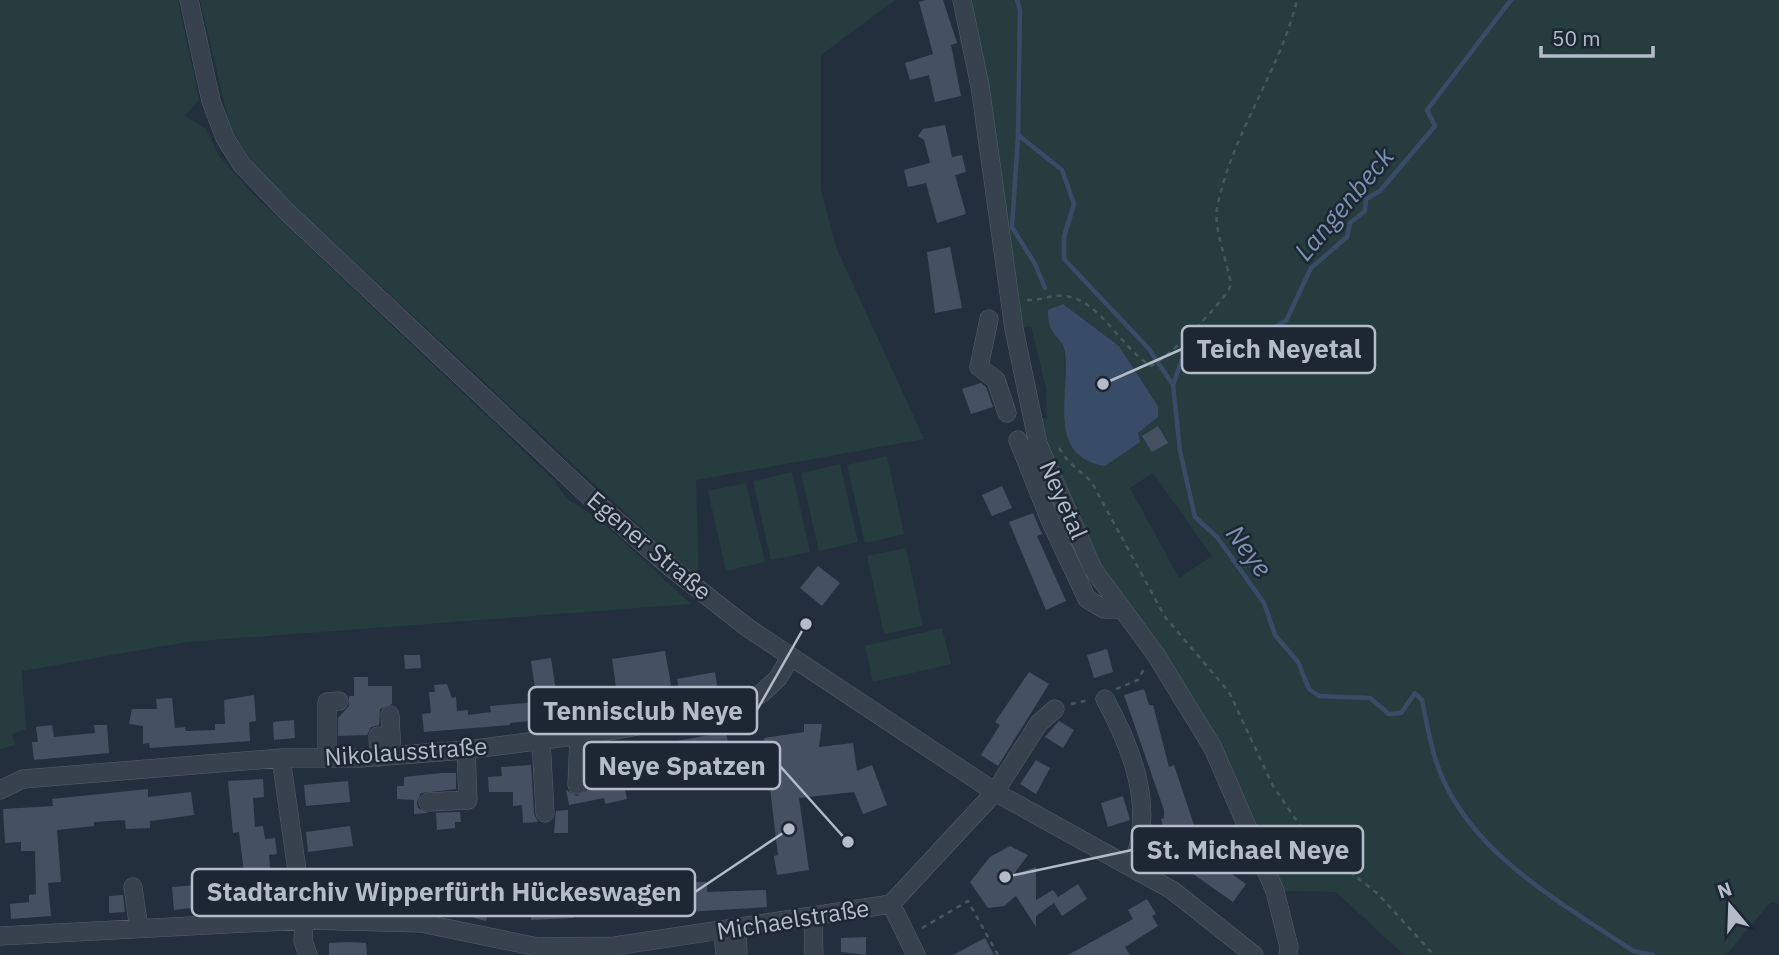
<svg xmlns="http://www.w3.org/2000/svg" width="1779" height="955" font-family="'IBM Plex Sans',sans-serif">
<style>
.green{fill:#263c3f;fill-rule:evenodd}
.water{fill:#394c67}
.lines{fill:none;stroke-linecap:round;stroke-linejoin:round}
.stream{stroke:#394c67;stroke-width:4.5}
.building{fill:#455162}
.minor-casing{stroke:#565f6c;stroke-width:19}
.path{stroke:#44595c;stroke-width:2.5;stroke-dasharray:5 5;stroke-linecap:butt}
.minor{stroke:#38414e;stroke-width:18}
.labels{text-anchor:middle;stroke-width:5;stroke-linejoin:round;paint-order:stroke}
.street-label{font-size:24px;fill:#b4bcc9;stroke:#1d2633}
.water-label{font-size:26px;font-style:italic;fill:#7c92b1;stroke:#1d2633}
.leader{fill:none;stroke:#b4bcc9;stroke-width:2.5}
.callout-dot{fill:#b4bcc9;stroke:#1d2633;stroke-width:2.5}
.callout{fill:#1d2633;stroke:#b4bcc9;stroke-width:2.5}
.callout-label{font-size:26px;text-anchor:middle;font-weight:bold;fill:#b4bcc9}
</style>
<rect width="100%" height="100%" fill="#242f3e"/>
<path class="green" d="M0 0H178L199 100 185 116 206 129 219 156 249 190 552 478 567 499 600 520 691 604 187 642 22 671 26 729 12 734 15 745 0 749Z
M200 0H895L821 55V189L836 247 924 439 696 480 699 581 260 174 230 127Z
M962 0H1779V904L1771 902 1726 955H1404L1336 892 1275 891 1213 748 1093 569 1033 415 1047 419 1046 388 1031 326 1014 329ZM1063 304 1119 346 1158 406V417L1138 433 1065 388ZM1153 473 1212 556 1179 578 1130 488Z
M887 456 904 534 865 543 847 465Z
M840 464 858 542 819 551 801 473Z
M792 472 810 552 771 560 753 481Z
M746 483 765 562 726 571 708 491Z
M906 548 923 626 884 634 867 556Z
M942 628 951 664 873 682 865 646Z"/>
<path class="water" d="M1063 304 1119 346 1158 406V417L1138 433 1140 442 1105 466C1046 456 1070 396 1065 353 1064 336 1047 338 1048 310Z"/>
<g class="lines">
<path class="stream" d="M1017 0 1020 10 1018 135 1062 170 1074 204 1064 237V259L1149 349 1173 385 1180 451 1195 517 1217 537 1264 603 1275 635 1298 662 1309 689 1319 696 1370 698 1389 714 1401 713 1415 693 1422 700C1427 725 1432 754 1442 777 1477 858 1564 904 1633 951L1653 955
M1018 136 1012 227 1035 264 1045 288
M1173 385 1186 348C1224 355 1253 339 1286 321L1311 268 1347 237 1350 223 1365 211 1366 199 1380 191 1435 126 1427 110 1511 0"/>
</g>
<path class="building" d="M926 0H943L957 43 951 45 961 96 935 102 929 75 910 80 905 63 933 54 919 2Z
M945 125 952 157 962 155 966 172 955 175 966 214 937 223 926 183 908 187 904 170 930 163 924 140 918 136 923 129Z
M950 247 962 308 935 313 927 252Z
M981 383 986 387 993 407 971 414 962 389Z
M1158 426 1168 443 1152 452 1142 436Z
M1002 486 1012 508 992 516 982 495Z
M1033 513 1042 534 1037 536 1066 601 1046 610 1009 522Z
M818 566 840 583 822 606 800 588Z
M1107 649 1113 672 1094 678 1087 655Z
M665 651 671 685 648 690 650 702 577 716 510 723V725L424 732 422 714 431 713 429 692H435L434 685 447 684 452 698 456 697 457 711 468 710V715L491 712 490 706 537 702 531 661 551 658 557 698 616 687 612 659Z
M404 655H420L421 668 405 669Z
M715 672 718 690 681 697 677 679Z
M1029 672 1049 684 998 766 981 755 1000 725 995 722Z
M354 677H368V686H392V704L380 709 379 725 371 727 367 735 338 736V718L349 706V696H354Z
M1144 689 1149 705H1153L1169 767 1174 765 1196 831 1171 839 1168 831 1165 833 1161 819 1164 818V810L1124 695Z
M254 695 256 721 249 722 250 741 150 748 149 743 143 744V726L129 724 132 709H157L156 699 172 698 175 728 185 727 186 731 215 730V724H225L224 700Z
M294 720 295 738 274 740 273 722Z
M1059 721 1074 730 1063 748 1045 737Z
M804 724H822L819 747 853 743 857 771 872 765 887 805 863 814 854 792 799 798 809 870 777 875 774 856 778 855 764 738 804 732Z
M52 725 54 737 95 733 94 725H107L109 753 34 760 32 742H38L36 727Z
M726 732 730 751 718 753 722 773 707 775 704 756 681 761 677 741Z
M626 749 630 769 621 771 627 799 605 804 604 798 569 805 566 790 577 796 587 790 590 756Z
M1036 760 1050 768 1036 794 1020 784Z
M531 765 534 814 538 822 523 823 522 805 513 806V792H489L488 777 502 776 501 767Z
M441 773H456V789L421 793 417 802 418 808 428 813 414 814V800L397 799V786H404V777Z
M263 779 264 797 253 798 255 827 263 826 265 839 275 838 277 854 269 855 272 899 266 900 267 909 243 911 240 872H244L239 832 233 833 228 781Z
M348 781 350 802 306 806 304 785Z
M148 789V797L191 792 194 815 150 821V828L126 829 125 820 94 822V826L57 830 61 882 48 883 51 916 11 919 10 904 29 902V895L36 894 35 851H21V842L5 843 3 809 53 806 52 799Z
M1123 796 1130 820 1108 827 1101 803Z
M568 810V833H554L556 811Z
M460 812 461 822H455V828L437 830 436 813H430Z
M350 826 353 846 308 852 306 832Z
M1010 846 1028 855 1013 875 1036 867V900L1053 890 1058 897 1078 884 1087 899 1062 916 1054 903 1036 916V927L1016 896 1004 906 988 908 970 882 990 857Z
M1192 846 1246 884 1233 902 1179 864Z
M693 882H707V892L766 890 767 907 621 916V912L611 913V899L694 895Z
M197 885 199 907 174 910 172 887Z
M458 893 491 899 486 921 463 915 464 913 454 909Z
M123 895 125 912 109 913V896Z
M1147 899 1156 914 1152 916 1158 926 1125 947 1130 955H1068L1133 919 1128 910Z
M574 901V918L531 920 530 903Z
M866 937V955L841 952V938Z
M985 938 994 955H953Z
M349 942 366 943 367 955H329V943Z"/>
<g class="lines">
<defs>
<path id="minor" d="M189 0 211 101 225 138 242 165 287 212 592 499 670 567 748 628 995 792 1172 890 1254 955
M962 0 980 86 1014 329 1038 444 1093 569 1156 655 1213 748 1275 891 1289 947 1288 955
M989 319 979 367 996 380 1007 413
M1018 440 1050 520 1087 599 1104 609H1121
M1105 699C1134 752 1155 809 1132 868
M390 715 392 755
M378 736 379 757
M541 740 545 813
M281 758 304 920 303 941 308 955
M327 758V702L339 701
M577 785 579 735
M0 790 23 779 281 758H361L466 750 598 733 736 709 762 693 778 678 790 658
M428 802 468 800 466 750
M133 887 139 929
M891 904 916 955
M813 917 814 955
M737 929 738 955
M723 931 725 955
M0 936 304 920 421 923 538 947 615 946 891 904 995 792 1039 723 1055 709"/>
</defs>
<use href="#minor" class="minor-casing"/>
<path class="path" d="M1027 300C1040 301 1053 294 1065 296 1100 300 1120 347 1151 366 1167 359 1222 304 1230 287 1234 279 1213 232 1217 209 1231 134 1279 74 1297 0
M1059 448 1068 461 1091 481 1165 617 1229 692 1273 786 1309 839 1378 894 1434 955
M1116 689 1138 680 1145 667
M1071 704 1089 700
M922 928 968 901 998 955"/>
<use href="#minor" class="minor"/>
</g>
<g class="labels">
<g class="street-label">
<text transform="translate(1063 500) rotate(66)" y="8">Neyetal</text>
<text transform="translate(649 546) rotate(40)" y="8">Egener Straße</text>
<text transform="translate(406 752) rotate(-4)" y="8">Nikolausstraße</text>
<text transform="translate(793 920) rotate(-9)" y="8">Michaelstraße</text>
</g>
<g class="water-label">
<text transform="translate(1344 204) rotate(-50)" y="9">Langenbeck</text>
<text transform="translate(1249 551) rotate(53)" y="9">Neye</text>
</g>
</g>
<path class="leader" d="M1103 384L1182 349M806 624L757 710M848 842L780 766M1005 877L1132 850M789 829L695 892"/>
<g class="callout-dot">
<circle cx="1103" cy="384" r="7"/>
<circle cx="806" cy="624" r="7"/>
<circle cx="848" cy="842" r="7"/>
<circle cx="1005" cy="877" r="7"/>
<circle cx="789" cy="829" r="7"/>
</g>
<g class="callout">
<rect x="1182" y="326" width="193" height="47" rx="7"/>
<rect x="529" y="687" width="228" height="47" rx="7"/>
<rect x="584" y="742" width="196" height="47" rx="7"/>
<rect x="1132" y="826" width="231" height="47" rx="7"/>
<rect x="192" y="869" width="503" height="47" rx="7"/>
</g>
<g class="callout-label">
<text x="1279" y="358">Teich Neyetal</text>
<text x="643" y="720">Tennisclub Neye</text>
<text x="682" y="775">Neye Spatzen</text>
<text x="1248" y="859">St. Michael Neye</text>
<text x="444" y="901">Stadtarchiv Wipperfürth Hückeswagen</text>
</g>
<g transform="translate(1730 906) rotate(341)" stroke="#1d2633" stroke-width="5" paint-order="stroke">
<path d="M0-5L12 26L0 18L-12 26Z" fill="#b4bcc9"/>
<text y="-10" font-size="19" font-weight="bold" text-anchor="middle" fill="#b4bcc9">N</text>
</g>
<path d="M1541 46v10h112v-10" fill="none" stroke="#b4bcc9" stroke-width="3.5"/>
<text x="1552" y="46" font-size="21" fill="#b4bcc9" stroke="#1d2633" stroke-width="5" paint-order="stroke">50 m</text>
</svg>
